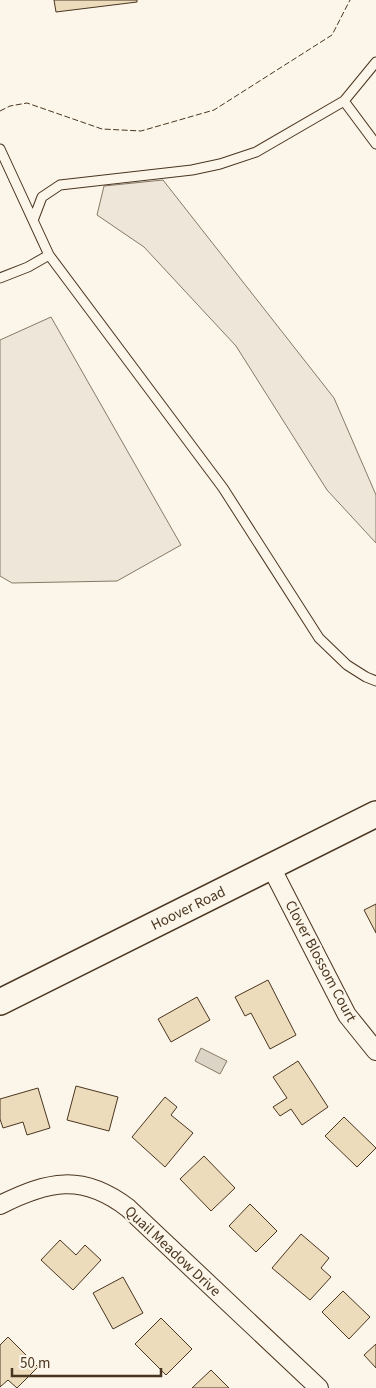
<svg xmlns="http://www.w3.org/2000/svg" width="376" height="1388" font-family="'Source Sans 3',sans-serif">
<style>
.green{fill:#ede6d9;stroke:#887966}
.water{fill:#dcd4c6;stroke:#887966}
.building{fill:#ecdcbc;stroke:#4a3520}
.lines{fill:none;stroke-linecap:round;stroke-linejoin:round}
.lane-casing{stroke:#4a3520;stroke-width:11}
.street-casing{stroke:#4a3520;stroke-width:20}
.secondary-casing{stroke:#4a3520;stroke-width:28}
.lane{stroke:#fbf6e9;stroke-width:9}
.street{stroke:#fbf6e9;stroke-width:18}
.secondary{stroke:#fbf6e9;stroke-width:25}
.fence{stroke:#4a3520;stroke-width:1;stroke-dasharray:6 2.5;stroke-linecap:butt}
.labels{text-anchor:middle;stroke-width:4;stroke-linejoin:round;paint-order:stroke}
.street-label{font-size:15px;fill:#4a3520;stroke:#fbf6e9}
</style>
<rect width="100%" height="100%" fill="#fbf6e9"/>
<path class="green" d="M163 180 334 398 376 495V543L327 490 236 346 144 247 97 215 104 186Z
M51 317 181 545 117 581 12 583 0 576V340Z"/>
<path class="water" d="M201 1048 227 1061 220 1074 195 1061Z"/>
<path class="building" d="M54 0H137V2L56 12Z
M376 904V933L364 910Z
M268 980 296 1035 270 1049 251 1013 245 1016 235 997Z
M197 997 210 1020 171 1042 158 1019Z
M298 1061 328 1107 302 1125 291 1109 280 1116 273 1107 287 1098 273 1077Z
M76 1086 118 1097 109 1131 67 1120Z
M38 1088 50 1128 27 1135 23 1122 3 1128 0 1119V1099Z
M165 1097 177 1107 171 1115 193 1133 165 1167 132 1137Z
M344 1117 376 1148 357 1167 325 1136Z
M204 1156 235 1188 211 1211 180 1179Z
M250 1204 277 1231 256 1252 229 1226Z
M301 1234 329 1258 321 1268 331 1277 310 1300 272 1268Z
M60 1240 76 1255 85 1245 101 1260 73 1290 41 1260Z
M123 1277 143 1313 113 1329 93 1293Z
M343 1291 370 1317 349 1339 322 1312Z
M161 1318 192 1349 166 1375 135 1344Z
M8 1337 38 1367 17 1388 8 1380 0 1387V1345Z
M376 1344V1368L364 1355Z
M211 1370 229 1388H192Z"/>
<g class="lines">
<defs>
<path id="lane" d="M344 101 376 144
M0 149 49 255 223 488 319 638 347 665 366 677 376 681
M34 218 42 197 60 185 192 170 220 164 256 152 344 101 376 62
M0 278 28 267 49 255"/>
<path id="street" d="M271 867 347 1015 376 1051
M0 1205C48 1181 82 1173 128 1208L319 1388"/>
<path id="secondary" d="M0 1002 376 814"/>
</defs>
<use href="#lane" class="lane-casing"/>
<use href="#street" class="street-casing"/>
<use href="#secondary" class="secondary-casing"/>
<use href="#lane" class="lane"/>
<use href="#street" class="street"/>
<use href="#secondary" class="secondary"/>
<path class="fence" d="M0 111 10 106 27 103 102 129 141 131 214 110 332 35 350 0"/>
</g>
<g class="labels">
<g class="street-label">
<text transform="translate(188 908) rotate(-26)" y="5">Hoover Road</text>
<text transform="translate(321 961) rotate(62)" y="5">Clover Blossom Court</text>
<text transform="translate(173 1251) rotate(43)" y="5">Quail Meadow Drive</text>
</g>
</g>
<path d="M12 1368v8h149v-8" fill="none" stroke="#4a3520" stroke-width="2.5"/>
<text x="20" y="1368" font-size="15" fill="#4a3520" stroke="#fbf6e9" stroke-width="4" paint-order="stroke">50 m</text>
</svg>
